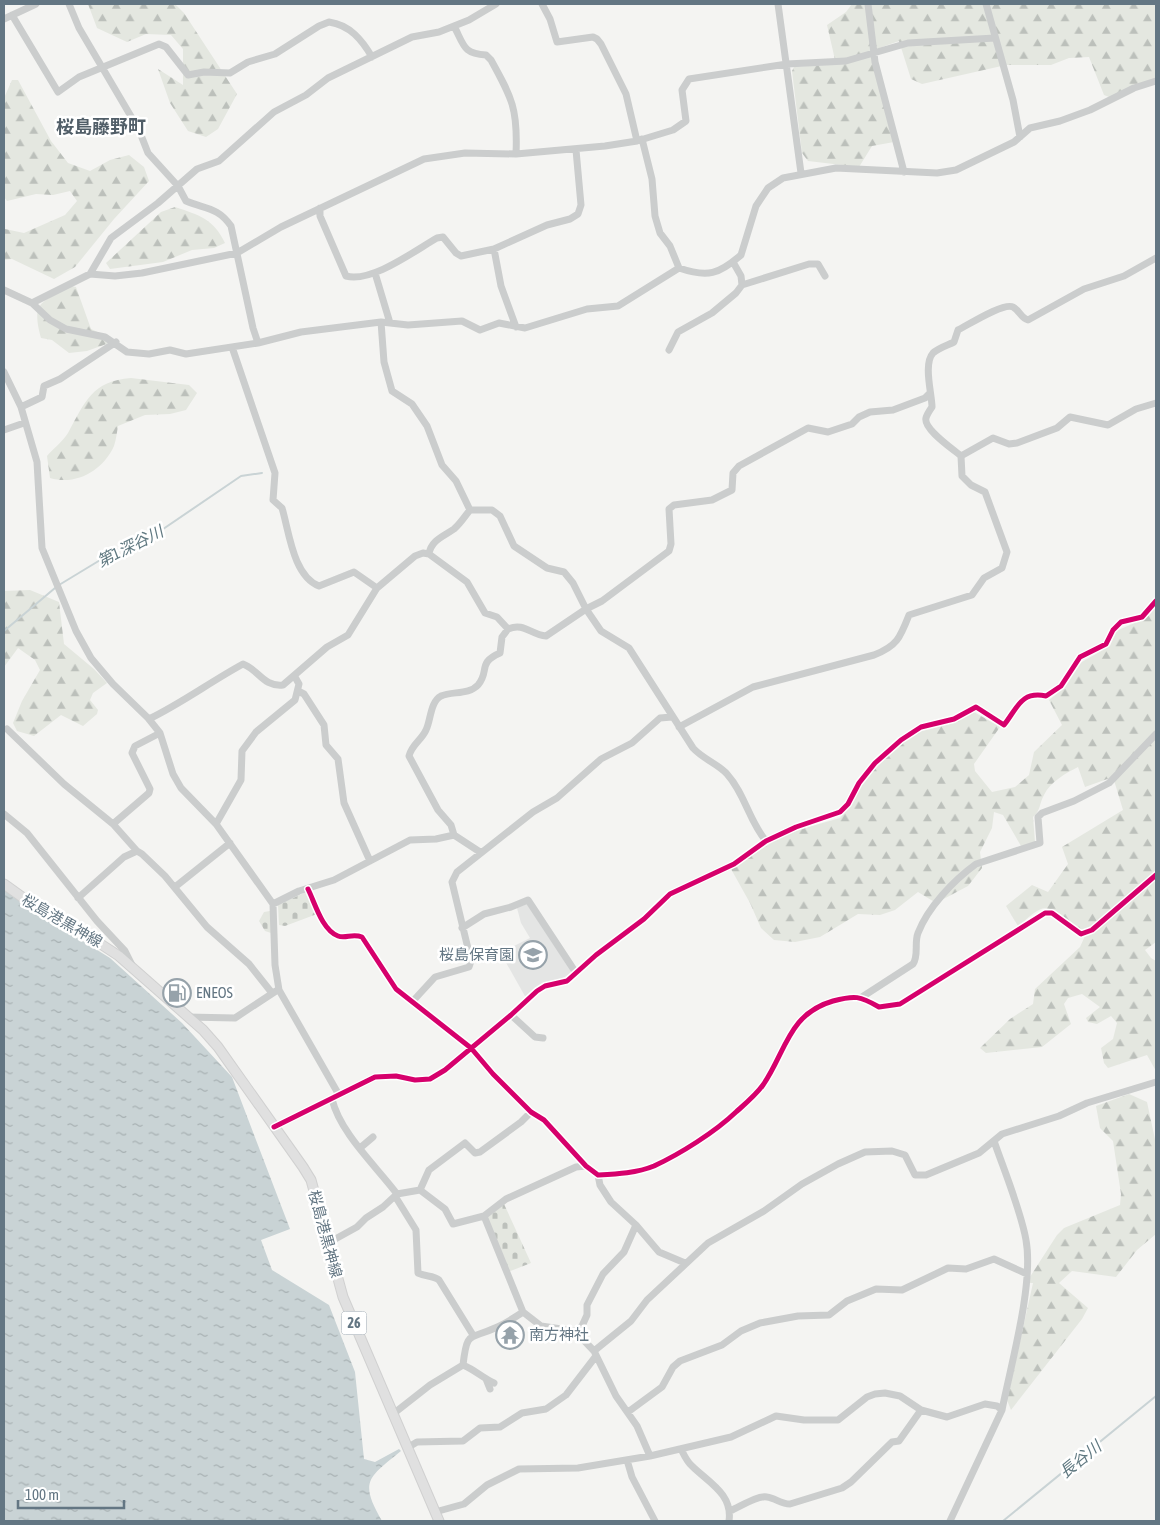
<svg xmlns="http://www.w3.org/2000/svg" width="1160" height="1525" font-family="'Asap Condensed','Noto Sans JP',sans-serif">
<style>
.built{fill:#e4e5e4}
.forest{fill:url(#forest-firs)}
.cemetery{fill:url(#cemetery-stones)}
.water{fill:url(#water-ripples)}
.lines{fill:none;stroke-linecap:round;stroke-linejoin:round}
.stream{stroke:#c9d3d5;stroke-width:2}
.major-casing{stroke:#d0d0d0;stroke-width:11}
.minor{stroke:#cbcdcd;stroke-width:7}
.major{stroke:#e0e0e0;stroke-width:9}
.cycleway-casing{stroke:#fff;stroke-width:8}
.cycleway{stroke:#d6006c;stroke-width:5}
.labels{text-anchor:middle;stroke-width:5;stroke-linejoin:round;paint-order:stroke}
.shield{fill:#fff;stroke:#929fa8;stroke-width:1}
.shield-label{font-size:14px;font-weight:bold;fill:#637683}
.street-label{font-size:15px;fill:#637683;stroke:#fff}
.poi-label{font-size:15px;fill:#637683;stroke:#fff;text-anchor:start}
.water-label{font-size:16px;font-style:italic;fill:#5f7880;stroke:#fff}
.quarter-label{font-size:18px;font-weight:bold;fill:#515e68;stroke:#fff}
</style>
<defs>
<pattern id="forest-firs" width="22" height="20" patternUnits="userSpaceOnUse" patternTransform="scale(1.25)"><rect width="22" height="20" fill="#e4e7e0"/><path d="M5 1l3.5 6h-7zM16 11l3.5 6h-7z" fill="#bcc0bb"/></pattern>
<pattern id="cemetery-stones" width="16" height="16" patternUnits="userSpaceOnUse" patternTransform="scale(1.25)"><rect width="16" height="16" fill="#e4e7e0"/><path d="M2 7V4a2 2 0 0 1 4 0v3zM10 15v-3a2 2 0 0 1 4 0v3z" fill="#bcc0bb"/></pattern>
<pattern id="water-ripples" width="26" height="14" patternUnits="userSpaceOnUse" patternTransform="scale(1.25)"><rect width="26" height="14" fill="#c9d3d5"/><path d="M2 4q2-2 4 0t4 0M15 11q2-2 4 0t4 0" fill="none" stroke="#a7b0b2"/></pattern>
</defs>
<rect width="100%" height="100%" fill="#f4f4f2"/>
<path class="built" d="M527 904 572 973 526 998 504 959 506 950 530 938 521 923 517 908Z"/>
<path class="forest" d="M88 4H175L184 13 237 94 218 129 206 137 188 131 170 103 158 69 183 85V49L171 35 146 34 127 42 97 28Z
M852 4H1156V81L1109 97 1104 95 1089 57 1069 58 1051 65H1006L922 84 911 79 899 41 871 51 894 142 872 146 859 167 808 161 802 153 792 71 794 67 836 64 827 25 846 12Z
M12 80H18L51 141 68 163 90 171 110 160 129 155 144 167 149 181 114 219 75 267 54 279 12 259 4 260 5 229 24 233 65 215 77 201 70 191 53 195 36 194 7 201 4 197V98Z
M175 207C199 215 214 219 225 243L214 248 192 250 163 262 110 269 106 263 161 212Z
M71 286 76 287 91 329 102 334 112 342 87 351 69 353 52 340 41 338C31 301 41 303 71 286Z
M131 378 189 385 197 393 186 410 170 414 145 415 118 426C117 432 116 440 114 446 103 470 77 486 50 478L47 456C53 449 63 441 68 433 85 402 92 381 131 378Z
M30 590 59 602 64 644 94 669 107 683 93 693 90 700 98 710 97 714 83 726 61 715 34 736 17 731 13 723 22 701 40 670 35 660 18 648 4 667V591Z
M1156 607V942L1145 950 1151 958 1156 961V1071L1147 1055 1108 1068 1104 1063 1101 1048 1113 1039 1117 1023 1111 1016 1097 1024 1088 1022 1086 1018 1100 1007 1082 994 1068 998 1064 1004 1071 1024 1042 1047 986 1053 980 1048 1010 1019 1033 1004 1035 989 1080 947 1085 936C1077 927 1053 904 1041 909 1033 912 1025 921 1018 926L1006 906 1032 885 1048 892 1068 864 1062 847 1123 810 1113 777 1085 787 1078 767C1066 773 1050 782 1044 795 1039 804 1041 810 1033 817L1035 842 1021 846 1003 815 994 812 992 828 980 852 982 868 968 886 936 903 918 892 895 910 880 915 858 914 820 937 795 942 774 940 761 928 750 903 731 869 774 841 798 830 840 818 851 805 864 780 898 745 922 730 954 723 974 712 1000 727 974 764 975 771 992 792 1015 787 1029 775 1034 752 1062 725 1049 700 1064 688 1080 663 1110 646 1116 631 1146 618Z
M1129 1094 1147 1102 1156 1144V1234L1137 1250 1116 1277 1072 1271 1059 1283 1088 1308 1082 1319 1011 1410 1007 1400 1033 1283H1026L1057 1235 1064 1228 1120 1205 1121 1194 1113 1141 1100 1128 1096 1106Z"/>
<path class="cemetery" d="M306 892 317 914 285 926 279 925 278 905Z
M270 911 273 926 271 933 265 931 259 921 264 912Z
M504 1204 531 1263 508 1272 487 1217Z"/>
<path class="water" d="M4 888 33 910 110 958 182 1023 232 1077 290 1229 261 1240 272 1270 329 1305 355 1372 364 1459 375 1462 399 1449 401 1451C368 1478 359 1481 382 1521H4Z"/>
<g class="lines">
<path class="stream" d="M59 585 125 545 147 540 241 476 262 473
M4 631 55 588
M1003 1521 1156 1396"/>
<defs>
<path id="major" d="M4 884 36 907 67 922 119 956 203 1030 218 1047 303 1167 311 1180 343 1297 439 1521"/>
</defs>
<use href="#major" class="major-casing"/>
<path class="minor" d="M69 4 79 28 139 130 148 153 178 186 186 201C205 209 218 207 231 226L253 328 258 343
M542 4 550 19 557 42 593 37 597 39 601 44 626 94 637 141
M778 4 801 173
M868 4 875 62 904 172
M986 4 1013 100 1020 137
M12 15 58 92 79 77 159 44 166 47 188 75 204 72 230 73 248 62 275 54 319 26 329 22C350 25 362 40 372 57
M4 19 36 4
M454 26C464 45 463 54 486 55L491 60C512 98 518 109 516 154
M642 139 652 179 655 216 660 233 670 246 679 268C708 278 719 274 741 255L756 206 768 188 783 178 836 168 937 173 956 170 1014 142 1030 128 1060 121 1090 110 1134 88 1156 81
M320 208V216L346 276C372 283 414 251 437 238L443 237 456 253 461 256 494 249 547 225 570 219 578 214 581 205 576 150
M494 249 501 286 516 327
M375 273 390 323
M90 274 111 238 158 203 197 169 219 161 274 112 306 95 328 78 412 37 439 32 469 20 496 4
M742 285 809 264H818L825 276
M4 290 32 303 50 320 66 329 105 337 127 352 149 354 170 350 186 354 258 343 301 332 381 322 408 325 462 321 480 330 499 323 525 328 587 309 618 306 679 268
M32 303 90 274 115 276 142 273 237 253 281 227 424 159 465 153 516 154 605 146 637 141 673 130 686 121 682 90 689 79 787 64 846 61 908 43 995 38
M381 322 384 362 392 391 412 404 427 426 442 465 456 481 470 510
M232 347 275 473 273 500 282 508C289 531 293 576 319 586L354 572 377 588
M669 350 678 332 712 313 736 293 742 285 741 276 733 262
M4 372 21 407 37 462 42 548 76 631 91 658 113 684 148 718 160 733 173 774 181 788 216 824 273 904 275 965 279 990 339 1095
M21 407 42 397 44 386 60 379 116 342
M4 430 24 423
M961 456 993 438 1009 444 1017 443 1057 428 1070 417 1108 425 1136 409 1156 403
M429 554C431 540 444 536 454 529 460 524 465 516 470 510H492L500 516 514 546 547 568 564 572 573 583 586 609 601 631 629 648 693 748C703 759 718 764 727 774 745 794 749 821 766 841
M298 691 304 694 324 725 326 745 338 759 344 803 370 861
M149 719C182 703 210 682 243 664 259 670 263 687 283 685L327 647 348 635 377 588 415 556 423 553 429 554 467 582 485 613 497 617 508 629
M679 727 753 687 874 655C897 646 900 638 909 615L972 595 984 578 1002 568 1007 552 985 492 971 485 962 476 961 456C953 449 923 429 926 418 927 414 930 410 932 407 932 394 923 364 933 353 938 348 948 345 954 342L958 330C968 325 1004 302 1013 307 1020 311 1021 318 1028 320L1084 289 1124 276 1156 258
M7 729 64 784 113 824 137 851
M4 814 27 833 97 921 125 951 132 965
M113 824 149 793 150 789 132 753 135 746 160 733
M216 824 241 780 242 751 256 732 295 700 299 684 295 677
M480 852 454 835 451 825 438 810 409 756C412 744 421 741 426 730 431 720 430 702 441 696 452 691 469 695 478 685 490 671 477 663 500 653L502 637 508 629C524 622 531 635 546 636L586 609 602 601 669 551 671 544 669 509 674 505 712 500 732 490 733 473 739 466 808 428 828 432 852 424 859 417 870 412 893 410 925 398 929 394
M175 887 230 843
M308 889C315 903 322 930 338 936 346 939 352 933 362 937L396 989 471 1048 493 1074 531 1112 544 1120 586 1166 598 1175C617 1174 637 1173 654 1166 680 1154 715 1132 736 1112 745 1104 756 1095 763 1085 786 1052 788 1014 833 1001 855 995 860 996 879 1007L900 1004 1045 913H1052L1081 934 1092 930 1156 875
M78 898 124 857 137 851 142 854 165 876 207 927 249 964 272 993
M273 904 299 891 334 880 410 840 436 839 454 835
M462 928 484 914 511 907 528 900 576 973
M862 997 913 964C919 955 914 943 918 933 928 907 954 880 976 864L1040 843 1038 817 1042 813 1074 801 1109 783 1156 734
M413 1001 435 977 469 967 471 961 452 882 457 872 533 812 557 798 601 759 632 743 660 718 672 717
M511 1015 535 1037 543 1038
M187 1017 235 1018 276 991
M332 1099C340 1133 376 1166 397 1194
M274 1127 375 1077 396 1076 415 1080 430 1079 445 1070 511 1015 537 991 545 986 567 981 596 955 644 919 670 894 734 864 766 841 796 827 840 812 848 804 859 783 875 763 901 740 921 727 954 719 976 707 1004 725C1018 707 1021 691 1046 696L1061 686 1080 657 1106 644 1113 630 1121 622 1142 617 1156 601
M994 1141C1004 1170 1021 1211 1026 1240 1034 1284 1011 1364 1002 1410
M360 1148 373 1137
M598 1175 600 1185 611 1202 636 1225 659 1252 685 1263
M420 1190 429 1170 465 1143 475 1153 480 1152 521 1122 531 1112
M395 1196 416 1230 418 1273C426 1277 433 1275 439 1280L473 1335
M484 1216 523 1312
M328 1243 357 1227 366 1218 383 1207 397 1194 420 1190 445 1209 453 1224 484 1216 506 1199 576 1167 586 1166
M575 1331 582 1326 587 1315V1305L603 1274 624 1252 636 1225
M595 1353 616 1396 637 1426 650 1456
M463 1365C475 1370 483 1378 494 1383
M486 1379 490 1389
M628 1412 662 1387 673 1367 680 1361 722 1345 741 1331 760 1323 798 1316 829 1315 847 1301 876 1289 902 1290 948 1268 966 1269 994 1259 1027 1274
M393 1414 430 1385 463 1365C467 1330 469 1340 495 1328 505 1324 514 1318 523 1312L541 1326 575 1331 594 1351 631 1321 647 1300 708 1243 764 1211 802 1184 838 1164 865 1152 892 1151 905 1155 915 1175H926L979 1153 1002 1134 1059 1116 1087 1103 1156 1082
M407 1448 417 1442 463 1441 480 1428 500 1427 522 1413 546 1409 566 1395 596 1356
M681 1449C684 1455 687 1462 692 1466 708 1482 733 1494 729 1521
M627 1460 632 1477 655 1521
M730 1511C740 1507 757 1495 767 1497 775 1498 781 1504 790 1504L842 1488 851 1482 892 1442 899 1441 921 1410
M435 1512 464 1504 487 1485 519 1469 578 1468 650 1456 731 1437 776 1416 804 1420H838L867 1397 875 1394 885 1393 900 1396 921 1410 947 1417 985 1404 997 1406 1002 1410 950 1521"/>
<use href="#major" class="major"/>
<defs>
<path id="cycleway" d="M308 889C315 903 322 930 338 936 346 939 352 933 362 937L396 989 471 1048 493 1074 531 1112 544 1120 586 1166 598 1175C617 1174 637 1173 654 1166 680 1154 715 1132 736 1112 745 1104 756 1095 763 1085 786 1052 788 1014 833 1001 855 995 860 996 879 1007L900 1004 1045 913H1052L1081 934 1092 930 1156 875
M274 1127 375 1077 396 1076 415 1080 430 1079 445 1070 511 1015 537 991 545 986 567 981 596 955 644 919 670 894 734 864 766 841 796 827 840 812 848 804 859 783 875 763 901 740 921 727 954 719 976 707 1004 725C1018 707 1021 691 1046 696L1061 686 1080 657 1106 644 1113 630 1121 622 1142 617 1156 601"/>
</defs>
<use href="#cycleway" class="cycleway-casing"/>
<use href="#cycleway" class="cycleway"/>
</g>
<defs>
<symbol id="school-ring" viewBox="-11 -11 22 22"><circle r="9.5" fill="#fff" stroke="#96a2aa" stroke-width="1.5"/><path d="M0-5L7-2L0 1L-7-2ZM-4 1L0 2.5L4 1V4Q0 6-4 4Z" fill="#96a2aa"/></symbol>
<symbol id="fuel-ring" viewBox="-11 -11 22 22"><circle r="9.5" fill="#fff" stroke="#96a2aa" stroke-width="1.5"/><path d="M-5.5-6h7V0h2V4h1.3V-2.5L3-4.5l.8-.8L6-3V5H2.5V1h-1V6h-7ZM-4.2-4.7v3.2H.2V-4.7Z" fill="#96a2aa"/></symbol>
<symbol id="temple-ring" viewBox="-11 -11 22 22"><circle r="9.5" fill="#fff" stroke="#96a2aa" stroke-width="1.5"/><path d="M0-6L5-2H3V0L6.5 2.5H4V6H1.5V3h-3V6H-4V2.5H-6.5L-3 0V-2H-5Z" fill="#96a2aa"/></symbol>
</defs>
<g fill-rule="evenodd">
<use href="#school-ring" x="517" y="939" width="32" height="32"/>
<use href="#fuel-ring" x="161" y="977" width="32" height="32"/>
<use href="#temple-ring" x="494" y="1319" width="32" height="32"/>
</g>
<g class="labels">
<rect class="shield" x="341.5" y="1311.5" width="25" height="23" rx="4"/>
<g class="shield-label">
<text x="354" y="1328">26</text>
</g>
<g class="street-label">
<text transform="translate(62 921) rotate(30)" y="5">桜島港黒神線</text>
<text transform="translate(325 1234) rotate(75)" y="5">桜島港黒神線</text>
</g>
<g class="poi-label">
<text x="514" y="960" text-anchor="end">桜島保育園</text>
<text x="196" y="998">ENEOS</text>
<text x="529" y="1340">南方神社</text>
</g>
<g class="water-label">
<text transform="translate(130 546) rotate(-27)" y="6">第1深谷川</text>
<text transform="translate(1080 1459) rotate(-39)" y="6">長谷川</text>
</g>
<g class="quarter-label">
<text x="101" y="133">桜島藤野町</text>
</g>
</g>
<rect width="1160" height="1525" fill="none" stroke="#637683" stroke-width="10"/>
<path d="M18 1500v8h106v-8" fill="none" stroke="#637683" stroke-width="2.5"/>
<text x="25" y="1500" font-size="15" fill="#637683" stroke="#ffffff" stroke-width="4" paint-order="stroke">100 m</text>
</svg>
